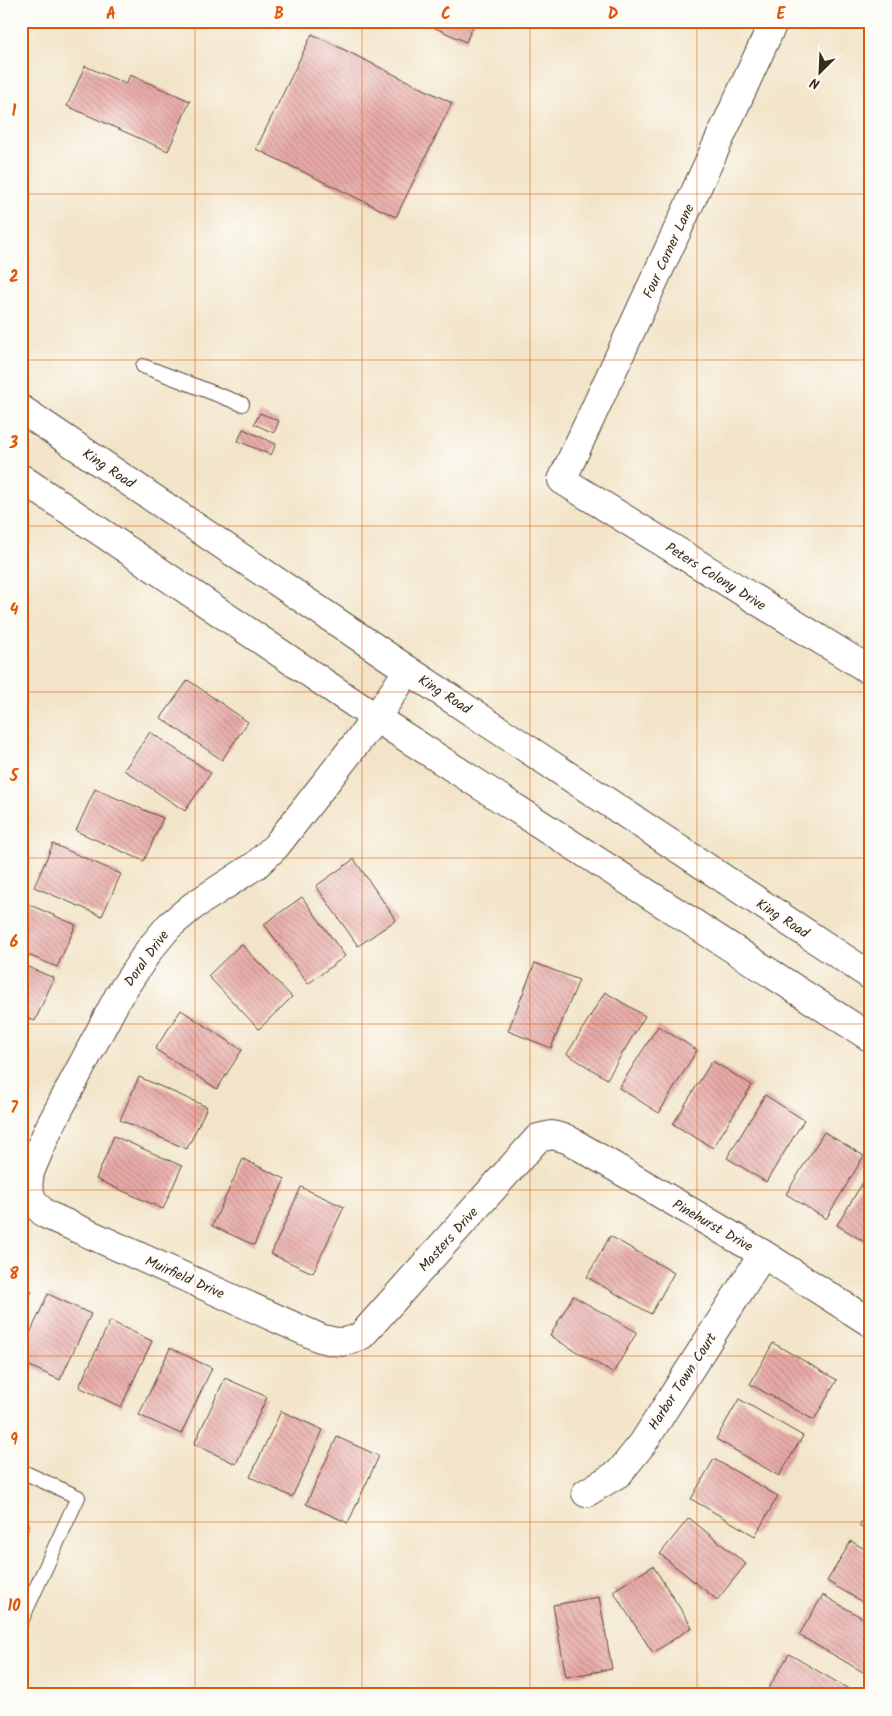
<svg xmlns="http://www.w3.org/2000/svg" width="892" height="1716" font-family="Kalam,sans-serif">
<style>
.building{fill:url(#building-back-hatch)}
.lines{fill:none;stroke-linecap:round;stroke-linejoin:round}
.service-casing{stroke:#564638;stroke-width:16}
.minor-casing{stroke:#564638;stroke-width:30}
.tertiary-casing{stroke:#564638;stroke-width:30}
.service{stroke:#fff;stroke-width:14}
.minor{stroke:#fff;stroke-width:28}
.tertiary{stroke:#fff;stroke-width:28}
.grid{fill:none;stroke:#df570d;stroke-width:1;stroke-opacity:0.55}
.labels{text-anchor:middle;stroke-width:4.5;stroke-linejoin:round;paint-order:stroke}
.street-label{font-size:14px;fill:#3b2a1e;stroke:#fdfcf7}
.neatline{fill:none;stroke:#df570d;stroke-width:2}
.grid-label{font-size:16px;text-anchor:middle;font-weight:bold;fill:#df570d}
</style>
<defs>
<pattern id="building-back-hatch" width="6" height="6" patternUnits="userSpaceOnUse" patternTransform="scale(1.25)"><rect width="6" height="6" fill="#e8aaa8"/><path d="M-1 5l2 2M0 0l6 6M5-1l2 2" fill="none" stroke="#bd8b88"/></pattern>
</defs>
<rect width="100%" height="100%" fill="#fdfcf7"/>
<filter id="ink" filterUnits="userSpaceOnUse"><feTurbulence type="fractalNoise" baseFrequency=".02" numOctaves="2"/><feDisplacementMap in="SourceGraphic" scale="10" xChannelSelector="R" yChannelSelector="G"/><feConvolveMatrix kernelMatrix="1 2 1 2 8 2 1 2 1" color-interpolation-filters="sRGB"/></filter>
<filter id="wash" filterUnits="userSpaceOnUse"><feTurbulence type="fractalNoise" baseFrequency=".0096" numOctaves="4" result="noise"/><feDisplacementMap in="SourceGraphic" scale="20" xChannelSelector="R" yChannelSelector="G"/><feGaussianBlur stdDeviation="1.12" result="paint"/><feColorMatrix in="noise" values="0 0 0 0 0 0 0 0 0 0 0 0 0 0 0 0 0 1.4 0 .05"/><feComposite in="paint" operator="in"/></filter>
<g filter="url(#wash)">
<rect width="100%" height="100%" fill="#f2e4c8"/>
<g id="blocks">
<path class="building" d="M420 21H475L466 42Z
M312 34 452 103 396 217 256 149Z
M85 66 126 84 130 75 190 101 168 151 67 106Z
M260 413 279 421 274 433 254 424Z
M243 429 276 444 271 455 238 441Z
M188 680 248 722 222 760 161 718Z
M150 732 211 773 185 811 124 770Z
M95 789 163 818 144 861 76 831Z
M53 844 121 874 102 916 34 887Z
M354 859 396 920 358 946 316 886Z
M302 897 345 956 308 984 264 924Z
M21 901 76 925 57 967 21 952Z
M241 944 292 997 259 1029 208 976Z
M535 963 579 980 551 1048 508 1031Z
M21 964 54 978 35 1021 21 1015Z
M605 992 645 1016 607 1079 567 1054Z
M181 1010 242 1050 217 1089 155 1049Z
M658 1026 697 1050 659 1113 619 1088Z
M21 1035 27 1037 21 1051Z
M712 1061 752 1085 713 1148 673 1124Z
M139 1077 207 1107 187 1149 120 1120Z
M765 1095 804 1120 766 1182 727 1158Z
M824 1132 864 1156 826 1219 786 1194Z
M114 1136 182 1166 163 1209 96 1179Z
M243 1159 285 1179 254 1245 212 1226Z
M871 1169V1246L837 1225Z
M301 1187 344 1207 313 1273 271 1254Z
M610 1236 674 1273 651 1314 587 1277Z
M21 1286 32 1291 21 1314Z
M48 1294 91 1314 60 1380 21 1362V1353Z
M573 1296 637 1332 613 1373 550 1336Z
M110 1321 152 1341 121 1407 79 1387Z
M773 1343 837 1380 814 1420 750 1384Z
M170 1348 212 1368 181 1434 139 1415Z
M225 1378 267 1397 236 1464 194 1444Z
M739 1399 803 1436 779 1476 716 1439Z
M281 1411 323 1430 292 1497 250 1477Z
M337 1437 379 1456 348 1523 306 1504Z
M714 1459 778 1496 755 1536 691 1499Z
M871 1507V1533L859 1526Z
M689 1518 746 1564 717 1600 660 1554Z
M21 1522 30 1526 21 1544Z
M851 1541 871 1553V1607L827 1581Z
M653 1566 692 1627 653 1653 613 1591Z
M823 1595 871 1623V1658L863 1672 799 1635Z
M599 1597 612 1669 566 1677 553 1605Z
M789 1654 852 1691 850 1695 765 1694Z"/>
</g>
</g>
<g filter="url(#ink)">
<use href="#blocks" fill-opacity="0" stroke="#564638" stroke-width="1"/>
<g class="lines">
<defs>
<path id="service" d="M143 366 242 404
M21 1471 78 1497 21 1621"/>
<path id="minor" d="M774 21 562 480 871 671
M376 718 276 846 256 865 193 906 169 926 149 950 118 997 48 1130 30 1172 28 1187 33 1202 45 1214 320 1338C336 1343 348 1344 362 1335L538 1138 552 1135 567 1139 763 1254 871 1323
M586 1493 619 1473 643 1443 763 1254"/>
<path id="tertiary" d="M21 409 408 670 871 976
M21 478 376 718 871 1038
M376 718 408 670"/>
</defs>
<use href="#service" class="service-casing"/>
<use href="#minor" class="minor-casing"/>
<use href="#tertiary" class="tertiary-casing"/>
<use href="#service" class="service"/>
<use href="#minor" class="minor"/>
<use href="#tertiary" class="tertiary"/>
</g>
</g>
<path class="grid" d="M195 21V1695M362 21V1695M530 21V1695M697 21V1695M21 194H871M21 360H871M21 526H871M21 692H871M21 858H871M21 1024H871M21 1190H871M21 1356H871M21 1522H871"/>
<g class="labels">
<g class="street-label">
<text transform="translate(668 251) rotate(-65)" y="5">Four Corner Lane</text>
<text transform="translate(109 468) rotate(34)" y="5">King Road</text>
<text transform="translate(716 576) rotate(32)" y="5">Peters Colony Drive</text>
<text transform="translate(445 694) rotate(33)" y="5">King Road</text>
<text transform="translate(783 918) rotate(33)" y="5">King Road</text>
<text transform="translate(146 958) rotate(-54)" y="5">Doral Drive</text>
<text transform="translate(713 1225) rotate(30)" y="5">Pinehurst Drive</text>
<text transform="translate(448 1239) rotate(-48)" y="5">Masters Drive</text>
<text transform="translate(185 1277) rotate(24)" y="5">Muirfield Drive</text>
<text transform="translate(682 1381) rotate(-57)" y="5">Harbor Town Court</text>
</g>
</g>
<rect width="892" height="1716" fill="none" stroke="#fdfcf7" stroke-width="55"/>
<g transform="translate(820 72) rotate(204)" stroke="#fdfcf7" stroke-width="4" paint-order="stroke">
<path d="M0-4L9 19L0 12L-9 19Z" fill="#3b2a1e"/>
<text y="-8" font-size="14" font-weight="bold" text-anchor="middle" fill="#3b2a1e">N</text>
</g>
<rect x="28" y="28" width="836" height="1660" class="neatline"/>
<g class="grid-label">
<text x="111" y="19">A</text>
<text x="279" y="19">B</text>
<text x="446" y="19">C</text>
<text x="613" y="19">D</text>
<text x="781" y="19">E</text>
<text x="14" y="116">1</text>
<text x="14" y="282">2</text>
<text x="14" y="448">3</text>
<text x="14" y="615">4</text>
<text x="14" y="781">5</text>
<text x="14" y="947">6</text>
<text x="14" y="1113">7</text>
<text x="14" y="1279">8</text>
<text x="14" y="1445">9</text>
<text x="14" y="1611">10</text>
</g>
</svg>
